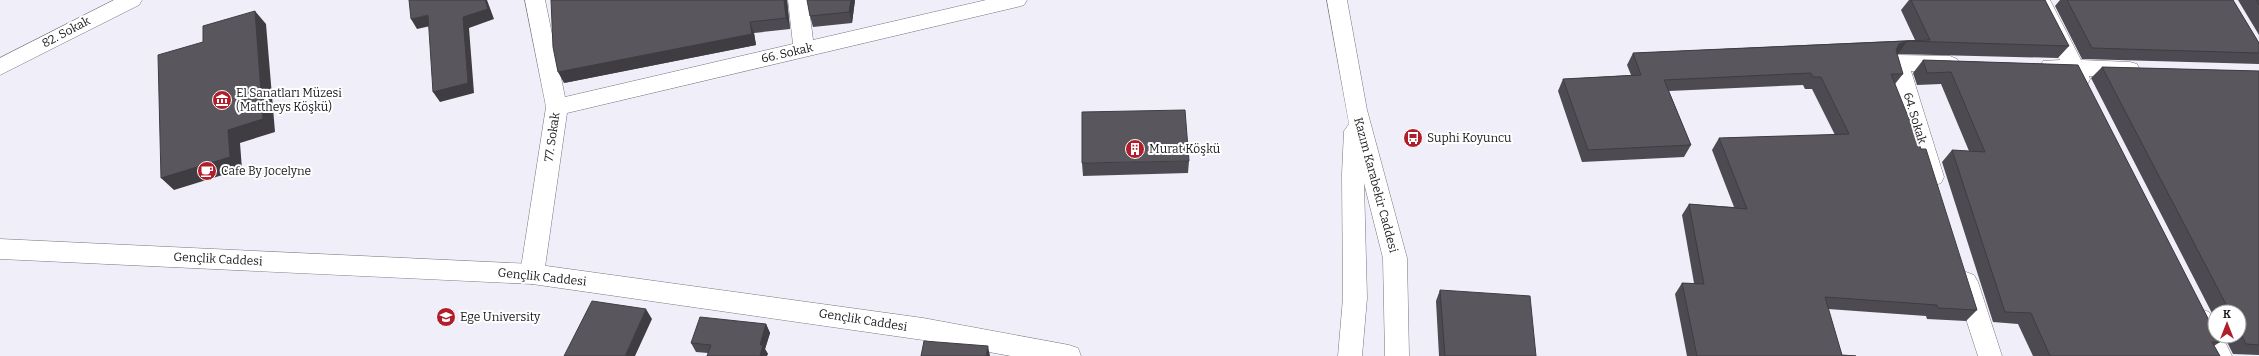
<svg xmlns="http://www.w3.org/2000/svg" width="2259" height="356" font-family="Bitter,serif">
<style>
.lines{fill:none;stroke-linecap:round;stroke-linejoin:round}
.street-casing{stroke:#75757e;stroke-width:1}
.secondary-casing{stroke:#75757e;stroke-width:1}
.street{fill:#fff;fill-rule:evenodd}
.secondary{fill:#fff;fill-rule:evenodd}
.wall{fill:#4d4a51}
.shaded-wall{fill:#3f3c42}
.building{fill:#5a565e;stroke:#3f3c42}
.labels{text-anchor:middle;stroke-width:4;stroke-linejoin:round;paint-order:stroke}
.street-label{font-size:12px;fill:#1a1a1d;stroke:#fff}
.poi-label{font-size:12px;fill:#1a1a1d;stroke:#fff;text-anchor:start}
</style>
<rect width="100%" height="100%" fill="#f0eff9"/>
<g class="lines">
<defs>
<path id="street" d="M114 0H142L139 5 0 75V58Z
M525 0H545L565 97 793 44 788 0H808L813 40 986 0H1027L1024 5 1017 7 567 113 544 274 540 281 532 284 524 281 520 274 546 107Z
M2030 0H2050L2081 60 2130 62 2137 64 2140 70 2137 76 2130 78 2089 76 2090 79 2087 85 2080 87 2073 85 2068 75 2043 73 2040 67 2043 61 2060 60Z
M1898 55 1950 56 1957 59 1960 64 1957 69 1950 72 1911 71 1944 177 1941 183 1933 186 1925 183 1922 177 1888 63 1891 58Z
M1966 272 1974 275 1978 282 2002 356H1978L1954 282 1958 275Z
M2201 309 2209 312 2215 322V336H2222L2232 356H2208L2189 319 2193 312Z"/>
<path id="secondary" d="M1327 0H1347L1367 110 1407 258 1409 356H1385L1383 258 1364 183 1367 298 1362 356H1338L1343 298 1342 174 1344 131 1349 124Z
M0 239 532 264 923 318 1069 345 1078 348 1081 356H1011L923 340 532 284 0 259Z"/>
</defs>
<use href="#street" class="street-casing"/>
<use href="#secondary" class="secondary-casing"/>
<use href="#street" class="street"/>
<use href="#secondary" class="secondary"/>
</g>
<path class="wall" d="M787 0 790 29 754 33 756 45 564 83Z
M855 0 852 23 813 27 810 16Z
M1909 0H2045L2069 46 2058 58 1897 54 1903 74 1895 84 1977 310 1966 321 1927 319 1926 316 1828 309 1842 355 1856 356H1687L1675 294 1682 283H1694L1682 215 1689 204 1734 207 1712 150 1719 138 1835 135 1812 89H1805L1803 85 1669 91 1691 145 1684 157 1582 162 1558 91 1563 79 1631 75 1627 65 1633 53 1915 40 1901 10Z
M2060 0H2233L2259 43V64L2082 59 2055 6Z
M2238 0H2259V35Z
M1923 60 2078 65 2220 342 2214 346 2220 356H2033L2018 324 1993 322 1942 162 1952 150 1969 151 1941 84 1917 85 1913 73Z
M2102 67 2259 71V355L2233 354 2224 336H2239V312H2215V319L2091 78Z
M1189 161 1188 173 1083 176 1082 163Z
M1440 290 1536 356H1439L1436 301Z
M766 324 770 333 765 349 768 354 708 353 696 352 691 343Z"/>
<path class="shaded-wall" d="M485 0H487L494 19 469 28 474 93 440 102 433 92 463 17Z
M784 0H787L790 29 786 18Z
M851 0H855L852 23 849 12Z
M255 11 266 24 275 132 240 143 242 169 174 190 161 178 228 130Z
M428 15 435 25 417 29 411 19Z
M750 22 754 33 756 45 564 83 558 72Z
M1907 41 1898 54 1890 57 1899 44Z
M646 309 652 319 635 356H625Z
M766 324 770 333 765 349 768 354 767 356H760V345Z
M988 346 990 356H986Z"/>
<path class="building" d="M409 0H485L488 9 463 17 468 83 433 92 428 15 411 19Z
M551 0H784L786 18 750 22 752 34 558 72 553 47Z
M807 0H851L849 12 810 16Z
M1911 0H2045L2069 46 1907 41 1899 44 1896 50 1903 74H1891L1921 149H1926L1977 310 1938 308 1937 305 1825 297 1842 355 1856 356H1697L1682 283 1704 284 1689 204 1747 209 1719 138 1849 134 1821 77H1813L1811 73 1664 80 1691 145 1588 150 1563 79 1641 75 1633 53 1930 40Z
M2067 0H2233L2259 43V53L2092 48Z
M2256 0H2259V5Z
M255 11 263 119 228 130 230 157 161 178 158 55 203 42V26Z
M1923 60 2078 65 2215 332V336H2217L2220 342H2212L2220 356H2050L2031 313 2005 312 1952 150 1985 152 1951 72 1927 73Z
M2102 67 2259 71V345L2246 344 2239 330V312H2230Z
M1185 110 1189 161 1082 163V112Z
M1440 290 1530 296 1536 356H1445Z
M592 301 646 309 625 356H564Z
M700 317 766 324 760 345H763L760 356H707L711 345 691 343Z
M924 341 988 346 986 356H921Z"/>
<defs>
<symbol id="museum-disc" viewBox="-11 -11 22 22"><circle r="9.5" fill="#b01e2c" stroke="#fff"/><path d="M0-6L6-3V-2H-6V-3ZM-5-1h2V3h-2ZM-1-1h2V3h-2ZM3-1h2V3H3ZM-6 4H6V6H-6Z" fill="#fff"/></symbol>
<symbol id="bus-disc" viewBox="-11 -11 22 22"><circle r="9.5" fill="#b01e2c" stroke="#fff"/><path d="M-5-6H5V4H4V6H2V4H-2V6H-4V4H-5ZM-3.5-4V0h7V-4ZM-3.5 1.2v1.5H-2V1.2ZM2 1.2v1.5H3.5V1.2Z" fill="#fff"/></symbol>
<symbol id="building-disc" viewBox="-11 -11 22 22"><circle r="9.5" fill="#b01e2c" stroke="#fff"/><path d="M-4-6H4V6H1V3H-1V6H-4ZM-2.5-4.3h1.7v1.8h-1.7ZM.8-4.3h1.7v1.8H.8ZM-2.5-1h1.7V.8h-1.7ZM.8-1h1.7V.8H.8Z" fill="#fff"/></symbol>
<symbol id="cafe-disc" viewBox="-11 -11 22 22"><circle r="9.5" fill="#b01e2c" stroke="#fff"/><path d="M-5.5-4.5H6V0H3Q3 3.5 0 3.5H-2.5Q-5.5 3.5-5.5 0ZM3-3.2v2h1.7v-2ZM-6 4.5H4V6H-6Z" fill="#fff"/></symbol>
<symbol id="university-disc" viewBox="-11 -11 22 22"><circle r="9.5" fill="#b01e2c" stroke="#fff"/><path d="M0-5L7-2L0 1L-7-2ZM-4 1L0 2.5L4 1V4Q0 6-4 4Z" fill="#fff"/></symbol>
</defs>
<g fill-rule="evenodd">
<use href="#museum-disc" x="211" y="89" width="22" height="22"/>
<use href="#bus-disc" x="1402" y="127" width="22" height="22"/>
<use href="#building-disc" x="1124" y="138" width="22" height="22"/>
<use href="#cafe-disc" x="196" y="160" width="22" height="22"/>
<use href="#university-disc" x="435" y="306" width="22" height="22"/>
</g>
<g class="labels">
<g class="street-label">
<text transform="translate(66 32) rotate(-28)" y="4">82. Sokak</text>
<text transform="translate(787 53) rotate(-13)" y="4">66. Sokak</text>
<text transform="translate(1915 118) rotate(73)" y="4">64. Sokak</text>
<text transform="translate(552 137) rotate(-82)" y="4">77. Sokak</text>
<text transform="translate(1376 185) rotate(75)" y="4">Kazım Karabekir Caddesi</text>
<text transform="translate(218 259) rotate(3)" y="4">Gençlik Caddesi</text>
<text transform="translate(542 277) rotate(6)" y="4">Gençlik Caddesi</text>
<text transform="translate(863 320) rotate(9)" y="4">Gençlik Caddesi</text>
</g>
<g class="poi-label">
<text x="236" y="97">El Sanatları Müzesi<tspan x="236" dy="14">(Mattheys Köşkü)</tspan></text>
<text x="1427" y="142">Suphi Koyuncu</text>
<text x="1149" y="153">Murat Köşkü</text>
<text x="221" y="175">Cafe By Jocelyne</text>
<text x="460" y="321">Ege University</text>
</g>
</g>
<g transform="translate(2227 324)"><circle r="19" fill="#ffffff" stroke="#a3a3a5"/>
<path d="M0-3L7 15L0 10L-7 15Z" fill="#b01e2c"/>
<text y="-6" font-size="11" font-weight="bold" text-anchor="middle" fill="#1a1a1d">K</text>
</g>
</svg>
